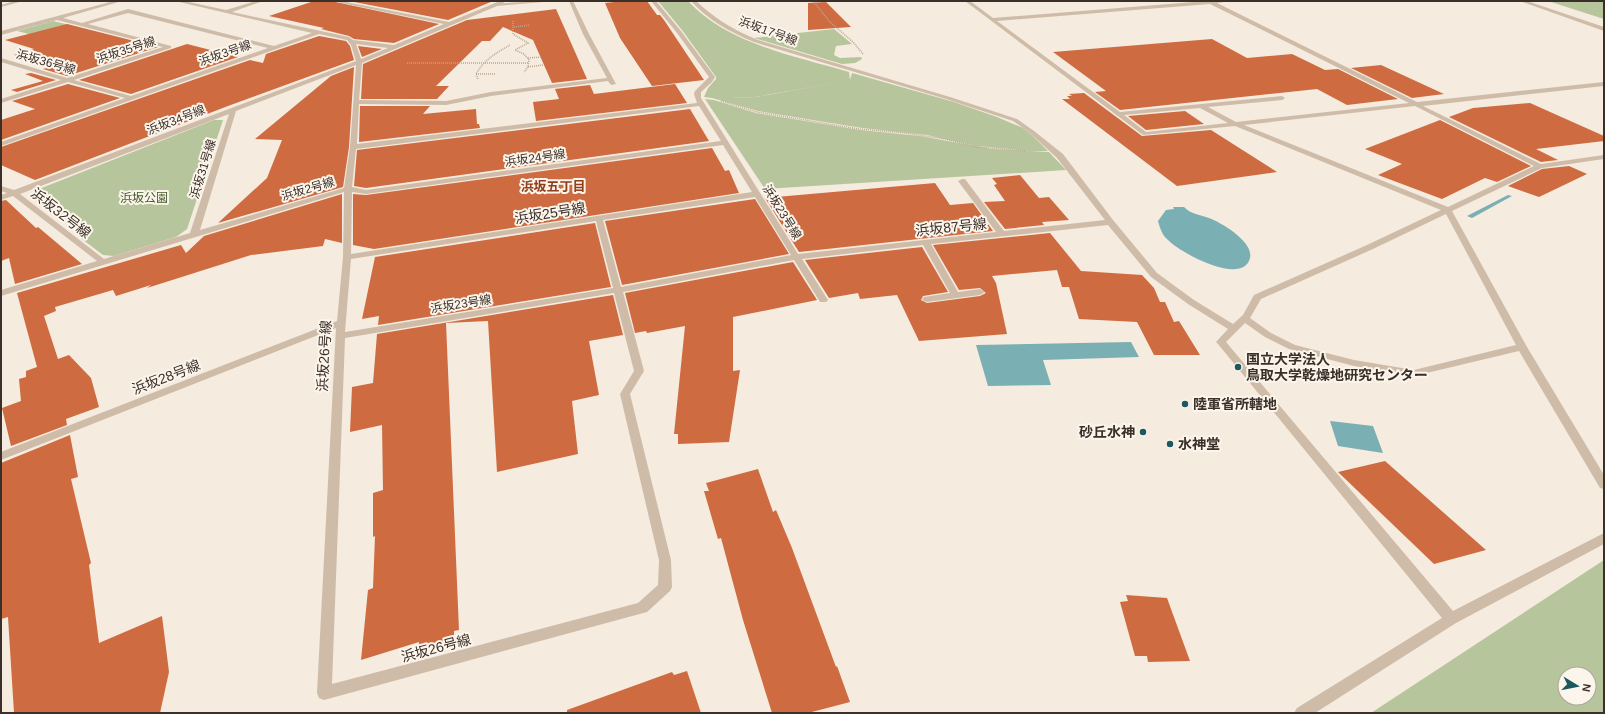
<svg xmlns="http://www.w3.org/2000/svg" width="1605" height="714" font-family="Arial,'Noto Sans JP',sans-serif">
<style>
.green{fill:#b6c59c;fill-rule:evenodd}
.water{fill:#7aafb4}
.building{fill:#cf6b41}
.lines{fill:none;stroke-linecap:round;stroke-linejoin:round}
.path{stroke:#baa692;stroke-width:1.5;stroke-dasharray:1 1;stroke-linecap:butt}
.minor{fill:#cebca9;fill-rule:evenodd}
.poi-dot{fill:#1b5860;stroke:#fbf5eb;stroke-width:1.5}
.labels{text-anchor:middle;stroke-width:4;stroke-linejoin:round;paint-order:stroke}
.far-street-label{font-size:12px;fill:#3b2f29;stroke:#fbf5eb}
.far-park-label{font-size:12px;fill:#475b2b;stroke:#fbf5eb}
.far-neighbourhood-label{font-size:13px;font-weight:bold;fill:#913d1b;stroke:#fbf5eb}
.street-label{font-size:14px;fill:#3b2f29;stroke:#fbf5eb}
.poi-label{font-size:14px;font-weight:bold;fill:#3b2f29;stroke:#fbf5eb;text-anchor:start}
</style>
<rect width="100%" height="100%" fill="#f5ebde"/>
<path class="green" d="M658 1H688C727 44 796 56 849 72L850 80 755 97 732 98 756 97 850 80 852 73 954 102 997 117 1023 128 1032 135 1048 151H1031L976 146 927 135 862 128 758 111 712 98 704 97 708 88 716 79V77L682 30Z
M1548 1H1604V19Z
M53 21 86 29 49 39 17 31Z
M834 29 852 44 836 46 834 55 840 58 861 57 862 59 855 63 842 64 754 38Z
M705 99 714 100 756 113 860 130 920 136 992 149 1049 152 1066 170 765 189Z
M214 120H223L187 229 176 237 114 256 103 255 78 236 81 235 31 196 34 191Z
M1604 560V713H1371ZM1565 674H1589V698H1565Z"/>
<path class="water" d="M1508 195 1512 196 1472 218 1467 216Z
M1173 207H1184C1190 214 1201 215 1209 218 1222 223 1254 242 1250 258 1243 287 1179 252 1168 240 1162 235 1160 228 1158 221L1166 210 1174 209Z
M1131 342 1139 357 1043 360 1051 385 988 386 976 345Z
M1330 421 1373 426 1383 453 1338 446Z"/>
<path class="building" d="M314 1H331L439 24 394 43 354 39 349 36 321 29 324 28 269 16Z
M349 1H493L448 20Z
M624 1H647L657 15H660L664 20 704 80 652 86 620 38 605 3Z
M826 2 851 27 808 30V3Z
M556 9 587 79 552 83 533 40 503 27 490 41H482L436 86H449L437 99H361L363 64 467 20Z
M67 24 158 47 67 76 43 69 62 64 14 55 34 49 5 40Z
M319 36 346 41 350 46 354 60 228 106 35 180 1 165V147L250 60 263 63 266 54Z
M1212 39 1247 58 1292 54 1325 70 1338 69 1398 99 1347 105 1317 89 1120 110 1095 92 1106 91 1053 52Z
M187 44 238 57 131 94 79 80Z
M358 46 382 49 362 57Z
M1381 65 1444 94 1412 98 1351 68Z
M354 67 349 147 343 187 218 223 267 178 282 140 255 139 331 76Z
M31 73 56 80 17 92 11 90 43 81 25 74Z
M68 84 120 98 1 140V120L35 109 12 101Z
M675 84 687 103 536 121 533 102 559 99 555 89 590 85 594 94Z
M1084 93 1142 136 1211 130 1277 172 1177 186 1062 99H1070L1067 96H1072L1069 94Z
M1530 103 1604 136V141L1536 149 1558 160 1541 162 1449 117 1473 108Z
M360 106H430L423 114 476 109 477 124H479L480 128 359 142Z
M690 109 709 141 366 188 354 186 357 150Z
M1185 111 1204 124 1146 130 1128 116Z
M1440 120 1531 166 1497 182 1485 178 1442 199 1378 175 1402 164 1365 149Z
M712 148 725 171 729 170 739 193 374 249 353 245V194L366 195Z
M1569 166 1587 174 1539 197 1508 186 1542 169Z
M1020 175 1039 198 1049 197 1069 220 1042 222 1044 225 1005 229 984 202 1005 201 994 185 997 184 992 178Z
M935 183 950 205 973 203 993 231 799 252 765 198Z
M342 194V243L325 239 323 246 251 255 147 288 151 285 116 296 113 290 55 307 56 311 44 316 58 359 69 355 91 378 99 407 66 419 67 425 11 446 2 408 21 401 19 379 26 377V371L37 367 17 293 181 245 186 253 204 236Z
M755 199 789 254 622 285 605 221Z
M6 200 36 228 38 227 82 264 15 284 9 258 1 261V201Z
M595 223 611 287 378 325 379 316 362 319 375 257Z
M1050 233 1081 271 1142 275 1154 288 1160 302H1165L1174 322 1179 321 1200 355H1154L1137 322 1079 319 1069 287H1062L1057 270 992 276 996 283 1007 334 919 341 897 295 860 299 858 293 829 298 805 260 922 247 948 292 923 296 921 300 927 303 980 296 986 293 980 288 959 290 933 245Z
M793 262 817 300 733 317V371L740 370 729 442 678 444V434H674L685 326 647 333 646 331 635 333 625 293Z
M613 295 623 335 589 341 599 395 572 401 578 454 497 472 488 321 446 323 459 630 454 631V641L419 650V642L361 660 368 590 373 588 375 536 373 537V493L383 490 382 425 350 432 352 387 373 383 377 334Z
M70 435 78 477 71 479 91 563 89 565 99 643 162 616 169 672 160 713H14L8 617 1 619V463Z
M1385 461 1486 550 1434 564 1338 472Z
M758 469 773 512 776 510 792 548 836 667 837 666 850 702 808 713H772L743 620 721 538 718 539 704 491H709L706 483Z
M1126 595 1167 598 1190 661 1148 662 1147 656H1135L1120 602 1128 601Z
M687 671 701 713H567V710L672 672 674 675Z"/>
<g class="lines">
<path class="path" d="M813 1 830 22 853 42 863 54
M513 21V34L528 43 515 50 524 54 529 60 528 67 524 72
M514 27 530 25
M528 58 541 57
M407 63H528
M528 67 543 65
M476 74H495
M478 79 476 74C484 60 496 53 510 45
M721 101 757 112 859 129 905 133 945 139 977 147 1026 151"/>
<path class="minor" d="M15 1H23L1 7V5Z
M114 1H122L63 18 82 23 128 9 274 46 312 33 175 1H184L226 10 256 1H263L232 12 349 37 353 40 394 45 444 24 332 1H341L449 22 500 1H506L503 3 545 1 543 2 497 6 362 63 359 100 446 101 491 92 607 78 583 34 569 1H573L589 34 616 84 611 85 608 81 491 96 446 105 359 104 357 144 697 103 694 94 695 91 709 77 677 33 651 1H656L681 31 715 77 712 82 701 92V98L798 254 996 232 958 181 962 179H965L1004 231 1105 220 1057 158 1030 133 1013 121 946 99 754 42C730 32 708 20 691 1H696C717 20 732 29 758 40L950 97 1017 119 1034 131 1063 154 1113 220 1157 273 1194 300 1233 324 1243 315 1254 295 1367 245 1441 210 1235 126 1143 135 965 1H970L993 18 1206 1H1231L1217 3 1417 102 1604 82V86L1423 106 1541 164 1604 155V159L1542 168 1452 211 1527 347 1604 475V489L1600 488 1519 351 1414 376 1354 366 1289 349 1265 337 1245 323 1226 342 1453 611 1604 533V544L1456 623 1315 713H1294L1297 708 1442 618 1218 344 1216 342 1228 329 1188 304 1151 277 1108 225 931 244 958 292 980 289 985 292 980 295 927 302 924 301 922 299 924 297 950 293 923 245 802 259 828 300 826 302H820L794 260 623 292 644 371 630 394 671 560 672 587 670 591 647 612 324 700 319 698 317 693 336 328 1 460V452L337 321 343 257 344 192 1 296V290L97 261 13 196 1 200V195L7 193 1 191V186L14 190 356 61 351 45 347 40 319 34 1 146V142L125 98 68 82 1 103V99L61 80 1 62V58L67 78 163 47 57 20 1 35V31ZM1210 4 1409 103 1236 122 1208 107 1282 100 1285 98 1282 96 1120 112 997 21ZM128 13 268 48 131 96 74 80 171 48V46L88 24ZM356 44 388 48 361 59ZM356 65 350 147 344 188 200 230 236 111ZM699 106 721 141 366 190 352 187 356 149ZM1415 106 1534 166 1448 207 1244 125ZM1200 108 1228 123 1146 132 1124 115ZM229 114 190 233 104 259 20 194ZM723 145 752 192 351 254 352 192 366 194ZM755 197 791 255 621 287 603 220ZM1446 214 1516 345 1414 370 1354 360 1295 345 1271 333 1250 318 1261 299 1373 249ZM596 221 613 288 345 332 351 259ZM614 293 634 371 620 394 659 560 658 585 638 603 332 684 345 338Z
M1520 1H1527L1604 27V31Z"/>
</g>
<g class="poi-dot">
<circle cx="1238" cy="367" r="4"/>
<circle cx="1185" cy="404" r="4"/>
<circle cx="1143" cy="432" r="4"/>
<circle cx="1170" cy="444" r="4"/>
</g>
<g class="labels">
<g class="far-street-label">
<text transform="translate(768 31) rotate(20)" y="4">浜坂17号線</text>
<text transform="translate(126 50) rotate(-18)" y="4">浜坂35号線</text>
<text transform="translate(225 53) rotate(-19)" y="4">浜坂3号線</text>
<text transform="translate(46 62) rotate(16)" y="4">浜坂36号線</text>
<text transform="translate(176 120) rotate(-21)" y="4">浜坂34号線</text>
<text transform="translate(535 158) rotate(-8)" y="4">浜坂24号線</text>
<text transform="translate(203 169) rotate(-73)" y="4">浜坂31号線</text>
<text transform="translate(308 189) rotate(-16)" y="4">浜坂2号線</text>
<text transform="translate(782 212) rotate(58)" y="4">浜坂23号線</text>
<text transform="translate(461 304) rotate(-9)" y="4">浜坂23号線</text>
</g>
<g class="far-park-label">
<text x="144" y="202">浜坂公園</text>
</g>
<g class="far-neighbourhood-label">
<text x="553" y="191">浜坂五丁目</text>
</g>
<g class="street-label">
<text transform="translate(61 213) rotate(38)" y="5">浜坂32号線</text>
<text transform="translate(550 213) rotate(-9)" y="5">浜坂25号線</text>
<text transform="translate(951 227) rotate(-6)" y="5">浜坂87号線</text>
<text transform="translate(324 356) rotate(-87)" y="5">浜坂26号線</text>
<text transform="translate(166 377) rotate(-21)" y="5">浜坂28号線</text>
<text transform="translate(436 648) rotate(-15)" y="5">浜坂26号線</text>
</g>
<g class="poi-label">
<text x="1246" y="364">国立大学法人<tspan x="1246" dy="16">鳥取大学乾燥地研究センター</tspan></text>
<text x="1193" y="409">陸軍省所轄地</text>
<text x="1135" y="437" text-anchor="end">砂丘水神</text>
<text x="1178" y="449">水神堂</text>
</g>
</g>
<rect width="1605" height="714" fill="none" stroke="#3b2f29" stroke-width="4"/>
<g transform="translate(1577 686) rotate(100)"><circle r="19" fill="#fbf5eb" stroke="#aea69d"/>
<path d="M0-3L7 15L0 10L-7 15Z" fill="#1b5860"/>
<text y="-6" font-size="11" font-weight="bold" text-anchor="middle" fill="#3b2f29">N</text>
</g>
</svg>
